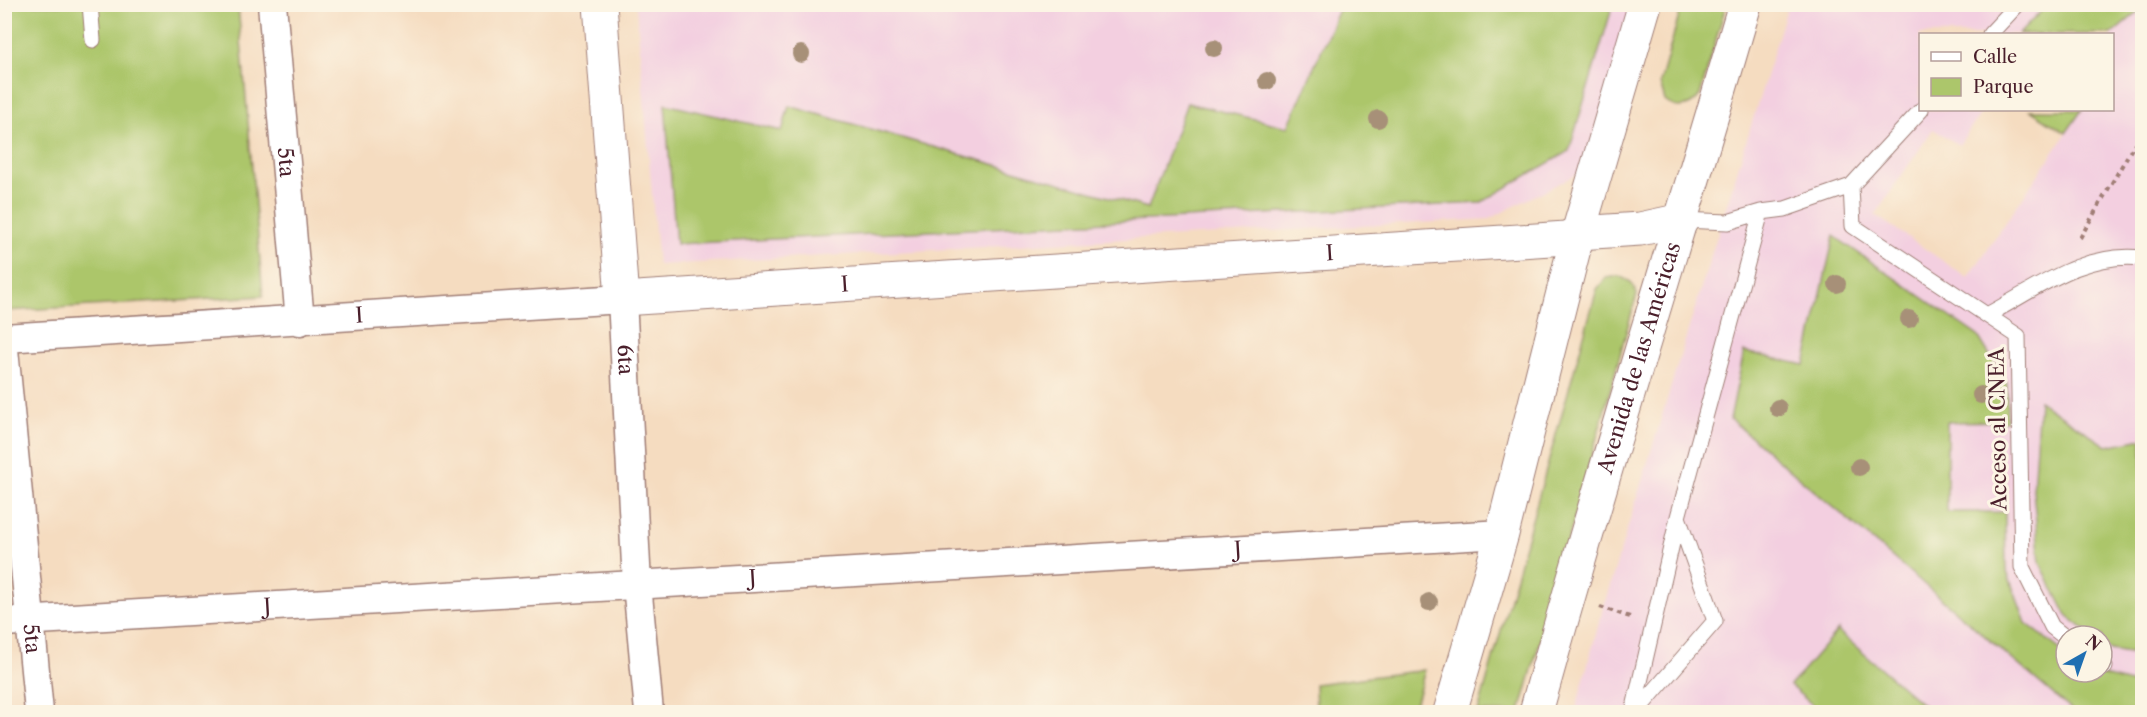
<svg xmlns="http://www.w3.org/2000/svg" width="2147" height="717" font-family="'Libre Caslon Text',serif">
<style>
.built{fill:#f3cfe0;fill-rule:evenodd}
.green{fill:#acc66b;stroke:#7b724b;stroke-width:1.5}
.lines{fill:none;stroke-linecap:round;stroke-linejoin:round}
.service-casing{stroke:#a07e76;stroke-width:17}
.minor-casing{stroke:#a07e76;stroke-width:31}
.tertiary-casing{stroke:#a07e76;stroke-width:35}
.primary-casing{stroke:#a07e76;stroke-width:35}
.path{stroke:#a07e76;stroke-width:4;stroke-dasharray:4.5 4.5;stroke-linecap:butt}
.service{stroke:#fff;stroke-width:15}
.minor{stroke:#fff;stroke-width:28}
.tertiary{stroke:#fff;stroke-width:33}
.primary{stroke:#fff;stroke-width:33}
.tree{fill:#a79078}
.labels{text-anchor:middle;stroke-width:6;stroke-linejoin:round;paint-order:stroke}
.street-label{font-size:21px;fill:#4a1f2b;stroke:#fcf5e5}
</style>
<rect width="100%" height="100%" fill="#fcf5e5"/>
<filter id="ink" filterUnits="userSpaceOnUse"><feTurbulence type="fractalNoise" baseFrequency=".0167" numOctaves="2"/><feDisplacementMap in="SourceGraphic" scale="12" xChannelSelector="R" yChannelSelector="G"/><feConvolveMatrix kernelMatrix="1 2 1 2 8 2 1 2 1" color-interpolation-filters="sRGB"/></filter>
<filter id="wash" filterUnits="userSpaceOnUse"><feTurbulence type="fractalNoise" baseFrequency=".008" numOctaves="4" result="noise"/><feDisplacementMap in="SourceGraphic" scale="24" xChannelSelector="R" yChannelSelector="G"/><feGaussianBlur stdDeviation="1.35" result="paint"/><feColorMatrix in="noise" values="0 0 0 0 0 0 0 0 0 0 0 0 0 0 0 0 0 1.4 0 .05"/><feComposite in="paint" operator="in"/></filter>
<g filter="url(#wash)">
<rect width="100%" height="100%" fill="#f5dcc0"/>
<path class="built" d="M636 5H1636L1585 170 1489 219 658 265Z
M1788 5H2142V712H1575L1603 608ZM1920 34H2112V110H2030L2066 134 1968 278 1875 215 1933 129 1959 145 1983 110H1920ZM2066 636H2102V672H2066Z"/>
<path class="green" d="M2048 4H2141V5L2140 10 2112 34H2019Z
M5 5H238L263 296 5 311Z
M1341 5H1613L1569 151 1480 203 676 244 665 104 782 131 789 106 1148 208 1187 103 1288 127Z
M1682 5H1726L1700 95C1691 108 1677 111 1665 101L1660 83Z
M2030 110H2082L2066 133Z
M1834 236 1978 336 2007 383V421L1947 422V512H2005L2006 569 2026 623 2066 654V672H2089L2142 686V704L2135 712H2074L1730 419 1744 352 1805 365Z
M1619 276 1631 282 1637 294 1520 712H1478L1597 289 1606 278Z
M2039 401 2107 446 2142 439V655L2110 650 2102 643V636H2093L2067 616 2040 563 2033 490Z
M1838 630V631L1931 712H1821L1790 686Z
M1425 670 1413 712H1316L1315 684Z"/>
</g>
<g filter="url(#ink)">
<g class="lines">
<defs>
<path id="service" d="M90 4 93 40
M1990 34 2018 4
M1851 186 1853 226 2018 336 2022 567 2052 627 2066 638
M1682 220 1728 222 1761 212
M1987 315C2036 289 2084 251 2142 258
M2102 664 2105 667
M1633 712 1678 517 1761 212 1785 209 1851 186 1921 110
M1636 712 1715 621 1678 517"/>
<g id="minor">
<path id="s1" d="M272 4 300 321"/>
<path id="s2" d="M4 338 622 299 637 584 649 712"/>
<path id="s3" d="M4 349 39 712"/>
<path id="s4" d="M4 622 1502 534"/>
</g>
<g id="tertiary">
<path id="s5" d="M600 4 622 299 1566 238 1578 233 1640 229 1682 220"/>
</g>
<g id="primary">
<path d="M1450 712 1502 534 1578 233 1645 4"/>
<path id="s6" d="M1536 712C1601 475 1676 241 1745 4"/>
</g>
</defs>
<use href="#service" class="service-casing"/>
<use href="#minor" class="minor-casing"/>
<use href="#tertiary" class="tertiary-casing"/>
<use href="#primary" class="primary-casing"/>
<path class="path" d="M2080 238 2135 143
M1600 607 1630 617"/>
<use href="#service" class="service"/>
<use href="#minor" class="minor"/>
<use href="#tertiary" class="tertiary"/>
<use href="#primary" class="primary"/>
</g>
<g class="tree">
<circle cx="1214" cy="48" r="9"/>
<circle cx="801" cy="54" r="9"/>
<circle cx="1267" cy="81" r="9"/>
<circle cx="1378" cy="119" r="9"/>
<circle cx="1837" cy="284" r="9"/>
<circle cx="1909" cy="319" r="9"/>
<circle cx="1981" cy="395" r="9"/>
<circle cx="1778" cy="408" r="9"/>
<circle cx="1859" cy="467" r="9"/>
<circle cx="1429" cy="602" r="9"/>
</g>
</g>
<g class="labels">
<g class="street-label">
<text dy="7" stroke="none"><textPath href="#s1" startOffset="159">5ta</textPath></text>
<text dy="7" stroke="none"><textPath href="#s5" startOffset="1005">I</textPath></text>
<text dy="7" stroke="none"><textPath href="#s5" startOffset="519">I</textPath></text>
<text dy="7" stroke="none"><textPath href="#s2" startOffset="356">I</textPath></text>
<text dy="7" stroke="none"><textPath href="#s2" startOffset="680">6ta</textPath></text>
<text dy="7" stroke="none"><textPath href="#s6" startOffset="369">Avenida de las Américas</textPath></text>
<text transform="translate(1998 429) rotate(-91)" y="7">Acceso al CNEA</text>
<text dy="7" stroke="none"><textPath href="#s4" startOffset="1236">J</textPath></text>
<text dy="7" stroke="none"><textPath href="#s4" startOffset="750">J</textPath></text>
<text dy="7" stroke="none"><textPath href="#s4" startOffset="264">J</textPath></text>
<text dy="7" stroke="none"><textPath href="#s3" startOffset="291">5ta</textPath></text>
</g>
</g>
<rect width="2147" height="717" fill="none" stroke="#fcf5e5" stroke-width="24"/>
<rect x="1919" y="33" width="195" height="78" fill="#fcf5e5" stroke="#b59f9b" stroke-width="1.5"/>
<rect x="1931" y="52" width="30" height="9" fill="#ffffff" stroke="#b59f9b" stroke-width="1.5"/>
<text x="1973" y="63" font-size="18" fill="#4a1f2b">Calle</text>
<rect x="1931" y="78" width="30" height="18" fill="#acc66b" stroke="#b59f9b" stroke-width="1.5"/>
<text x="1973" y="93" font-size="18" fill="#4a1f2b">Parque</text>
<g transform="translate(2084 654) rotate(40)"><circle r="28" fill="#fcf5e5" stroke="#b59f9b" stroke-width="1.5"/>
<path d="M0-4.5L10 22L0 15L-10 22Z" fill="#1f6fb2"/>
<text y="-9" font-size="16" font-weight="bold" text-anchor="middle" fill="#4a1f2b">N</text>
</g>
</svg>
